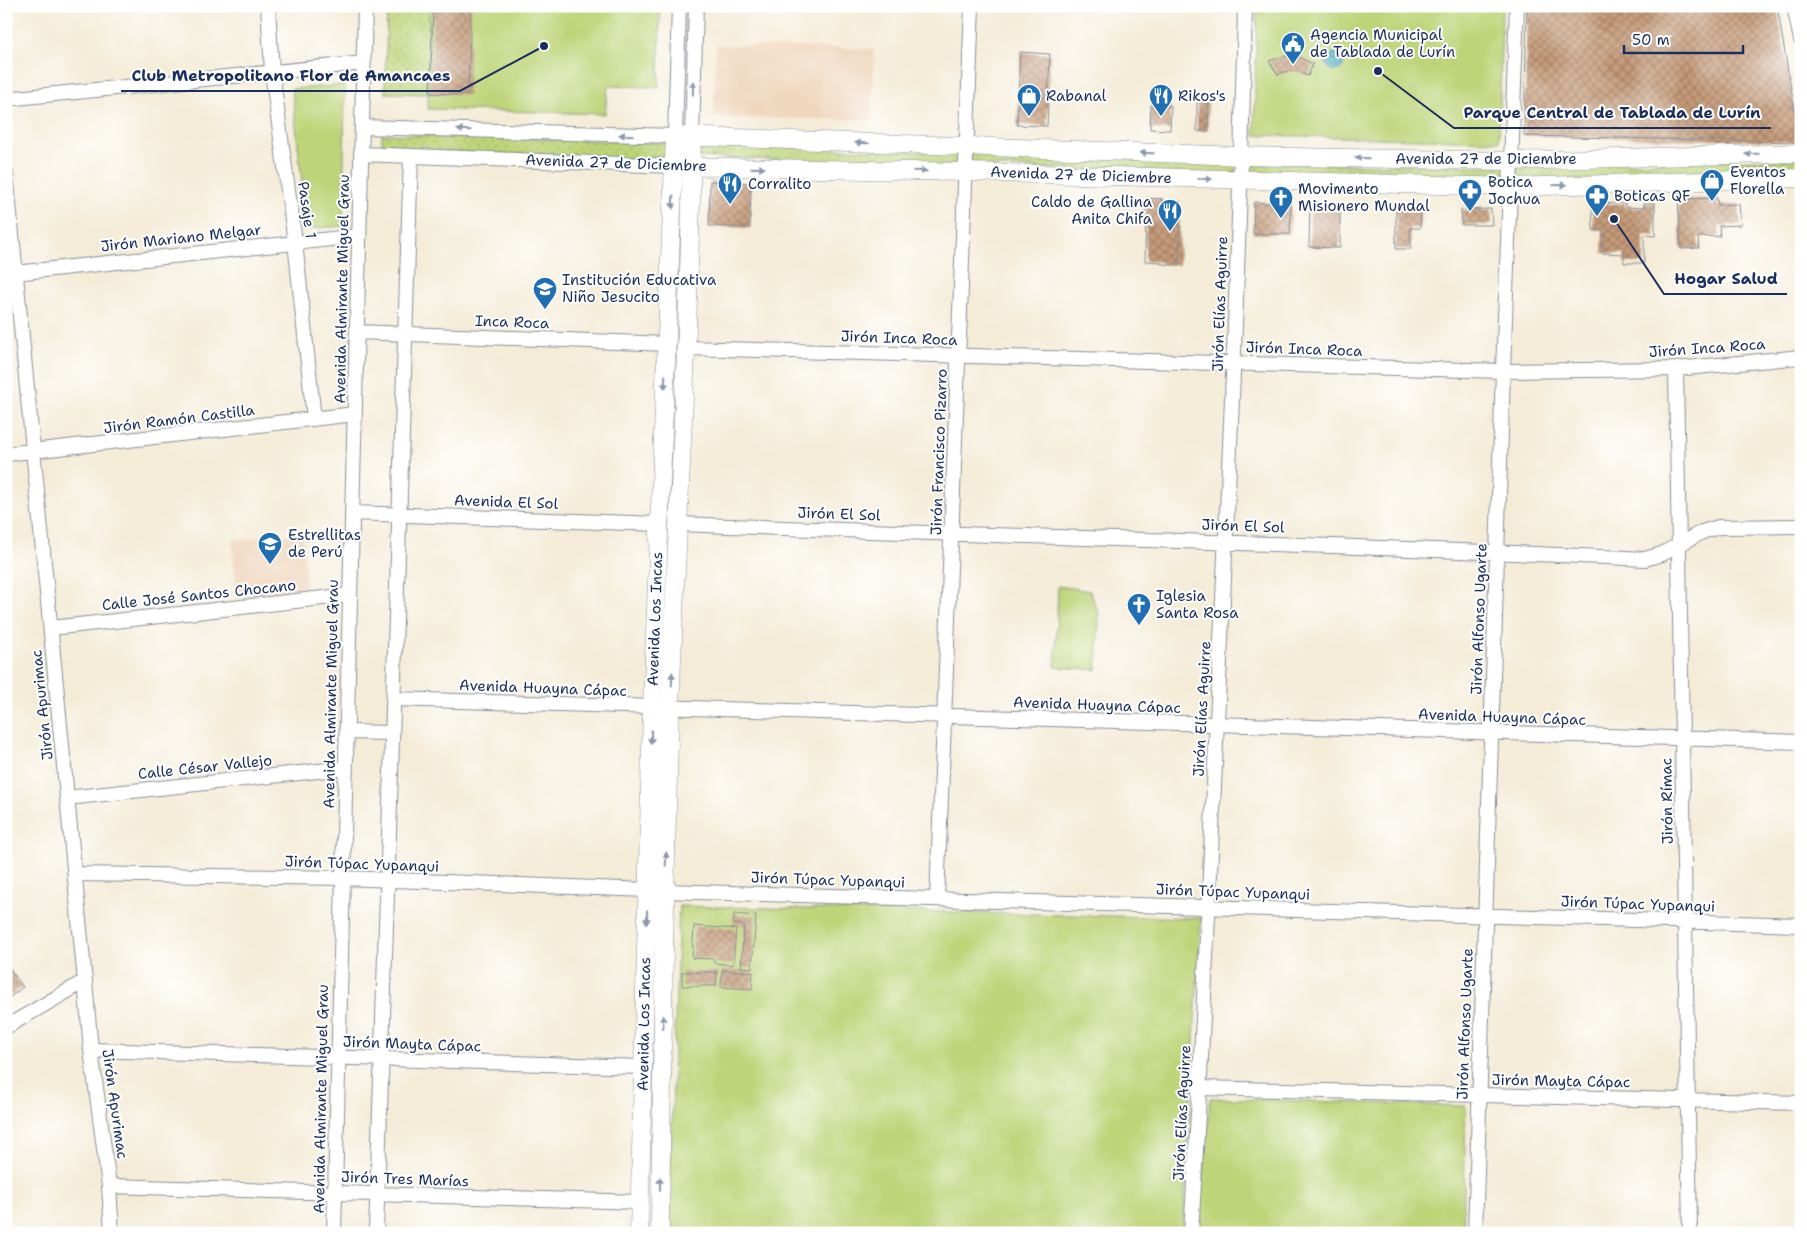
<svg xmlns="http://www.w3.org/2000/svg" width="1807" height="1239" font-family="'Shantell Sans',sans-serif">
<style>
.built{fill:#efd6bc}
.grass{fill:url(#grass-dots);stroke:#6c826b}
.park{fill:#bed478;stroke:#6c826b}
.water{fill:url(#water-rules);stroke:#2f6d90}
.building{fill:url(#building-cross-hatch)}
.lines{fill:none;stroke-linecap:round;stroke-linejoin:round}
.minor-casing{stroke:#888e9a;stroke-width:16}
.tertiary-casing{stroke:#888e9a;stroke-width:19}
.minor{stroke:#fff;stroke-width:14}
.tertiary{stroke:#fff;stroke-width:18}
.oneway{fill:#8d97ae}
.labels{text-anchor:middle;stroke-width:4;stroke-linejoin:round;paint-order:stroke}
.poi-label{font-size:15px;fill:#1b2f5e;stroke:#fff;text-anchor:start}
.street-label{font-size:15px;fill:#1b2f5e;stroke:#fff}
.leader{fill:none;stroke:#1b2f5e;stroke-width:2}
.callout-dot{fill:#1b2f5e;stroke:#fff;stroke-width:2}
.callout-label{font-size:16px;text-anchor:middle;font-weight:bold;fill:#1b2f5e;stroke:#fff;stroke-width:4;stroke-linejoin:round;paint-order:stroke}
</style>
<defs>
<pattern id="grass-dots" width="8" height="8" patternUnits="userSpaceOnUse" patternTransform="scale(1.25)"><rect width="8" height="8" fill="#bed478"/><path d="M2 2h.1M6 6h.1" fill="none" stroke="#a3b66a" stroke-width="1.8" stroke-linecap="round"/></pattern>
<pattern id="water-rules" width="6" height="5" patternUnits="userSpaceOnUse" patternTransform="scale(1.25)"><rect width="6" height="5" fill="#43abc3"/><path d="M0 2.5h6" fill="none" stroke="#378ca2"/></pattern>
<pattern id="building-cross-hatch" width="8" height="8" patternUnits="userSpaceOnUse" patternTransform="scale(1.25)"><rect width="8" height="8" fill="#c69b78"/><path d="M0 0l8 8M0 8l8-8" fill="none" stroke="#a07f66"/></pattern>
</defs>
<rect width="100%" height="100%" fill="#fff"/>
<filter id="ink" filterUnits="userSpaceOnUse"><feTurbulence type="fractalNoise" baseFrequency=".02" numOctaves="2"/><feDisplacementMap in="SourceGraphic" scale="10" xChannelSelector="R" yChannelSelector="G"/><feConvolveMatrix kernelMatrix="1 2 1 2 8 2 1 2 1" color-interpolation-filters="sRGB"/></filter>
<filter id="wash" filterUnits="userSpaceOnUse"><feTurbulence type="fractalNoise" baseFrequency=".0096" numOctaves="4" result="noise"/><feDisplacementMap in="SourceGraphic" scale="20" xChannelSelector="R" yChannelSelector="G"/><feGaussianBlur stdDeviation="1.12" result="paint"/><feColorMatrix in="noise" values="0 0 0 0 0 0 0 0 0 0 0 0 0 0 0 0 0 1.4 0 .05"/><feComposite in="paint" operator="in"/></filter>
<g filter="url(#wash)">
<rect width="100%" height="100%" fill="#f4ecd7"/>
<path class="built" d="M716 45 874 49 872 120 714 117Z
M303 534 306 589 237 595 232 540Z"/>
<path class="grass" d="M387 6H429L428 94 385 93Z
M382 134 667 143 666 160 382 149Z
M697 144 962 153V166L697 157Z
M971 153 1236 162 1235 175 970 166Z
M1801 159V173L1516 182 1517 166Z
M1249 163 1506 166 1504 179 1247 174Z"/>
<path class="park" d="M430 6H660L659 87 608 86 605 114 428 109Z
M1257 6H1502L1499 141 1254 135Z
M345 85 343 226 307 229 292 89Z
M1058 586 1090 591 1099 614 1097 670 1055 667Z
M679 906 1201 918 1183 1233H668Z
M1210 1098 1466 1106 1463 1233H1198Z"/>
<path class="water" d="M1326 62a9 9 0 1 1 18 0a9 9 0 1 1-18 0Z"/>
<g id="blocks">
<path class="building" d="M433 6H471L468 95 430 93Z
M1527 6H1777L1800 142 1524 136Z
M1020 52 1050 54 1047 126 1017 125Z
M1283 56 1299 57 1313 64 1308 76 1296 71 1284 72 1278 75 1269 61Z
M1197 102H1208V131H1197Z
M1151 105 1171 106 1170 130 1150 129Z
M710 181 751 183 750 228 709 226Z
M1797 197H1801V226H1799Z
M1146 198 1162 199V202H1180L1179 265 1161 264V262L1145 261Z
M1717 198 1718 205 1739 204 1741 225 1719 226 1720 236 1698 237 1699 248 1681 249 1678 199Z
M1254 202 1291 205 1290 234H1253Z
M1310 203H1340V248L1309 247Z
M1625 203V207L1644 208V203H1655V236L1644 235V263H1624V254L1602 253 1603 230H1593L1592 204Z
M1421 205 1420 228H1410L1411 249H1396V206Z
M1491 209 1492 225H1462L1461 210Z
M734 914 756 916 752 968 741 967 744 925 733 924Z
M694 926 736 929 733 965 714 963V959L692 958Z
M6 964 23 987 10 997 6 991Z
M722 970 753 972 752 989 721 987Z
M682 972H717L716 986H682Z"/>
</g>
</g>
<g filter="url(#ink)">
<use href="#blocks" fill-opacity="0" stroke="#888e9a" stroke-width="1"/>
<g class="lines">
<defs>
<path id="minor" d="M268 6 272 72 295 242 314 419
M1794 6 1801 40
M6 99 364 63
M362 127 675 136 679 6
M692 137 696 6
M361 154 674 166
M6 173 85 981 91 1050 109 1186 112 1233
M6 274 359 236
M357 332 667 344
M686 348 1503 371 1676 369 1801 357
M1676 369 1690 1233
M6 454 355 414
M352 513 659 524
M678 524C1000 537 1322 543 1645 559L1662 554 1702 532 1719 527 1801 526
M51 628 350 595
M393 699 1801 742
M348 732 392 733
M67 798 346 768
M75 874 343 878 647 890
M665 891 1801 925
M937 899 972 6
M6 1027 85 981
M91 1050 643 1067
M1201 1088 1801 1103
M109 1186 640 1202
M334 1233 365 6
M376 1233 411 156
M1191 1233C1202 1062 1209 892 1217 721 1229 483 1240 245 1245 6
M1475 1233 1503 371 1517 6"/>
<path id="tertiary" d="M674 166 966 172 1510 187 1801 178
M639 1233 652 707 675 136 1242 156 1510 161 1801 153
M660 1233C662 1058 664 884 670 710 677 519 690 328 692 137"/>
</defs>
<use href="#minor" class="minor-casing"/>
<use href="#tertiary" class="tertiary-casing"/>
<use href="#minor" class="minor"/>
<use href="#tertiary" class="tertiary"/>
</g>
<defs><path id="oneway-solid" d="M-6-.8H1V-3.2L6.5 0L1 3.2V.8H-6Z" transform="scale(1.25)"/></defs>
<g class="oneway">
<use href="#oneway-solid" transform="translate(693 88) rotate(-89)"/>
<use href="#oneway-solid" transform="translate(464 130) rotate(-178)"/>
<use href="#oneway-solid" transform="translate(626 135) rotate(-178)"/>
<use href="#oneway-solid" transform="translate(862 143) rotate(-178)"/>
<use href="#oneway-solid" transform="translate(1147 153) rotate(-178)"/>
<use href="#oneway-solid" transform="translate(1752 154) rotate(178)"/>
<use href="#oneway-solid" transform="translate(1362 158) rotate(-179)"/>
<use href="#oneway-solid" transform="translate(758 168) rotate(1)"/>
<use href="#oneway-solid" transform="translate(920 171) rotate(1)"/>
<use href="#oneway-solid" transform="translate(1205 179) rotate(2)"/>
<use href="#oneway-solid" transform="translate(1560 185) rotate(-2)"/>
<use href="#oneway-solid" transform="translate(673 202) rotate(92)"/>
<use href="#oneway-solid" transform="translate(665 382) rotate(92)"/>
<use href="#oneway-solid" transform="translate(672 679) rotate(-88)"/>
<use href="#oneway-solid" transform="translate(651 737) rotate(91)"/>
<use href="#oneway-solid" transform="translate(666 859) rotate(-88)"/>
<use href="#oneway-solid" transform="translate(647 917) rotate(91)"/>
<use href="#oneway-solid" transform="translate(663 1022) rotate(-89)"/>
<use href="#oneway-solid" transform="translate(660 1184) rotate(-89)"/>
</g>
</g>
<defs>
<symbol id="civic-pin" viewBox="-11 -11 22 30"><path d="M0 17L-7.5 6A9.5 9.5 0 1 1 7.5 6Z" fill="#1f6fb2" stroke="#fff"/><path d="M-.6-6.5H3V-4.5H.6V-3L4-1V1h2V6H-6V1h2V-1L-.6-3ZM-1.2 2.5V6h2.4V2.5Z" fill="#fff"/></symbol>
<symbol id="shop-pin" viewBox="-11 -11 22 30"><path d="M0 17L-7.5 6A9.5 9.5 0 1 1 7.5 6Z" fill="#1f6fb2" stroke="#fff"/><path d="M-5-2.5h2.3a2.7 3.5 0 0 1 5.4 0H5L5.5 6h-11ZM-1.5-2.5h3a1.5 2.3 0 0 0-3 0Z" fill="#fff"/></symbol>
<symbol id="restaurant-pin" viewBox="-11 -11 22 30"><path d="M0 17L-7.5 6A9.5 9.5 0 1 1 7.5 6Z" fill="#1f6fb2" stroke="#fff"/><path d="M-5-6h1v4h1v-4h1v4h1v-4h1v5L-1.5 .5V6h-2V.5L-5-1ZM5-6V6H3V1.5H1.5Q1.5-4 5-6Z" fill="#fff"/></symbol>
<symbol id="pharmacy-pin" viewBox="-11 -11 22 30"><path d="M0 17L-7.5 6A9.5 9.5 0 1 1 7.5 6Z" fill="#1f6fb2" stroke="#fff"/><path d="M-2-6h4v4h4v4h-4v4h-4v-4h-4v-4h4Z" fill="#fff"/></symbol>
<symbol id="church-pin" viewBox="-11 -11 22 30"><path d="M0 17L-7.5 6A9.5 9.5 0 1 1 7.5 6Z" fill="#1f6fb2" stroke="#fff"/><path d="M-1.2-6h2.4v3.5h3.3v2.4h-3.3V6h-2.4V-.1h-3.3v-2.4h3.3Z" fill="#fff"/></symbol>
<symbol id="school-pin" viewBox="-11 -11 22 30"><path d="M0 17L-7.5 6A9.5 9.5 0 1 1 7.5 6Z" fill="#1f6fb2" stroke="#fff"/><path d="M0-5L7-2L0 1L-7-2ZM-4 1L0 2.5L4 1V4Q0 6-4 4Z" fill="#fff"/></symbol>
</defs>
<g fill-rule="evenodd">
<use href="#civic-pin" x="1279" y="30" width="28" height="38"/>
<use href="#shop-pin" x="1015" y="82" width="28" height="38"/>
<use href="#restaurant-pin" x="1147" y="82" width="28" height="38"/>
<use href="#shop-pin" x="1698" y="167" width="28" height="38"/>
<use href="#restaurant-pin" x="716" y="170" width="28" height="38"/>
<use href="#pharmacy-pin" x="1456" y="177" width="28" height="38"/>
<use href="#pharmacy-pin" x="1583" y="182" width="28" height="38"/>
<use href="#church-pin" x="1267" y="184" width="28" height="38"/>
<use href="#restaurant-pin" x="1156" y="197" width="28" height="38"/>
<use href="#school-pin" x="531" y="275" width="28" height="38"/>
<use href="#school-pin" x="256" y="530" width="28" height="38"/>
<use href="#church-pin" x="1125" y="591" width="28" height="38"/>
</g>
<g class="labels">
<g class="poi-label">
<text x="1310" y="40">Agencia Municipal<tspan x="1310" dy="17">de Tablada de Lurín</tspan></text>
<text x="1046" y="101">Rabanal</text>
<text x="1178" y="101">Rikos's</text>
<text x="1730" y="177">Eventos<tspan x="1730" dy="17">Florella</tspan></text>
<text x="1488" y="187">Botica<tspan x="1488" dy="17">Jochua</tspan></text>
<text x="748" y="189">Corralito</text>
<text x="1298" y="194">Movimento<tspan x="1298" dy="17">Misionero Mundal</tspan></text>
<text x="1614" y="201">Boticas QF</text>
<text x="1152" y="207" text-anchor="end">Caldo de Gallina<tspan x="1152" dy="17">Anita Chifa</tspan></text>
<text x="562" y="285">Institución Educativa<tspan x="562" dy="17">Niño Jesucito</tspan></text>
<text x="288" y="540">Estrellitas<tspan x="288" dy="17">de Perú</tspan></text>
<text x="1156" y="601">Iglesia<tspan x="1156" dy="17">Santa Rosa</tspan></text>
</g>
<g class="street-label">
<text x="1486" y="164">Avenida 27 de Diciembre</text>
<text transform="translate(616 163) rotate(2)" y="5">Avenida 27 de Diciembre</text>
<text transform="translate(1081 175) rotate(2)" y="5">Avenida 27 de Diciembre</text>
<text transform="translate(307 210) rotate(82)" y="5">Pasaje 1</text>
<text transform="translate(181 238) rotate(-6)" y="5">Jirón Mariano Melgar</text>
<text transform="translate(342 289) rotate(-89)" y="5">Avenida Almirante Miguel Grau</text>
<text transform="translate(1220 304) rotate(-88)" y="5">Jirón Elías Aguirre</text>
<text transform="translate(512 322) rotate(2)" y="5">Inca Roca</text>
<text transform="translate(899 338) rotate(2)" y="5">Jirón Inca Roca</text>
<text transform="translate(1707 348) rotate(-4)" y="5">Jirón Inca Roca</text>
<text transform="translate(1304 349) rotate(2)" y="5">Jirón Inca Roca</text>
<text transform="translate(179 419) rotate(-7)" y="5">Jirón Ramón Castilla</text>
<text transform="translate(939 452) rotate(-88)" y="5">Jirón Francisco Pizarro</text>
<text transform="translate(506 502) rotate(2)" y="5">Avenida El Sol</text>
<text transform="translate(839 514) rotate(2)" y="5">Jirón El Sol</text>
<text transform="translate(1243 526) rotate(2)" y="5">Jirón El Sol</text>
<text transform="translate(199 595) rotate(-6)" y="5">Calle José Santos Chocano</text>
<text transform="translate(655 619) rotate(-88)" y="5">Avenida Los Incas</text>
<text transform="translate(1479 619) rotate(-88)" y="5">Jirón Alfonso Ugarte</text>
<text transform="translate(543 688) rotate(2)" y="5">Avenida Huayna Cápac</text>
<text transform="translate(331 694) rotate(-89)" y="5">Avenida Almirante Miguel Grau</text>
<text transform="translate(42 705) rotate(-96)" y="5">Jirón Apurimac</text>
<text transform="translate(1097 705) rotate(2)" y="5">Avenida Huayna Cápac</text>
<text transform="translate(1202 709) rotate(-87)" y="5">Jirón Elías Aguirre</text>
<text transform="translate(1502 717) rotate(2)" y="5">Avenida Huayna Cápac</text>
<text transform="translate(205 767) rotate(-6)" y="5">Calle César Vallejo</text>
<text transform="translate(1667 801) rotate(-91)" y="5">Jirón Rímac</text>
<text transform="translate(362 864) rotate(2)" y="5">Jirón Túpac Yupanqui</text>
<text transform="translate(828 880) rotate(2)" y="5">Jirón Túpac Yupanqui</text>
<text transform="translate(1233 892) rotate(2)" y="5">Jirón Túpac Yupanqui</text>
<text transform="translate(1638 904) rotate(2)" y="5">Jirón Túpac Yupanqui</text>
<text transform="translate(644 1024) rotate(-89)" y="5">Avenida Los Incas</text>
<text transform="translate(1465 1024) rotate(-88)" y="5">Jirón Alfonso Ugarte</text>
<text transform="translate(412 1044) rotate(2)" y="5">Jirón Mayta Cápac</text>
<text transform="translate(1561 1081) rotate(1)" y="5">Jirón Mayta Cápac</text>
<text transform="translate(321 1099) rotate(-89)" y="5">Avenida Almirante Miguel Grau</text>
<text transform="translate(115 1104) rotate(82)" y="5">Jirón Apurimac</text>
<text transform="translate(1182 1113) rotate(-87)" y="5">Jirón Elías Aguirre</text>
<text transform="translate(405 1179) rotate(2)" y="5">Jirón Tres Marías</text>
</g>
</g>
<path class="leader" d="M544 46L460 91H121M1378 71L1454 128H1771M1614 219L1664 294H1787"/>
<g class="callout-dot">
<circle cx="544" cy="46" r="5"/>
<circle cx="1378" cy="71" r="5"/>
<circle cx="1614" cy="219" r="5"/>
</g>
<g class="callout-label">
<text x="291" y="81">Club Metropolitano Flor de Amancaes</text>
<text x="1612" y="118">Parque Central de Tablada de Lurín</text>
<text x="1726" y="284">Hogar Salud</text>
</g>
<rect width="1807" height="1239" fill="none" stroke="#fff" stroke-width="25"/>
<path d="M1624 45v8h119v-8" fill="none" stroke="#1b2f5e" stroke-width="2.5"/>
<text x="1632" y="45" font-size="15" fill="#1b2f5e" stroke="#ffffff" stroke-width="4" paint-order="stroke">50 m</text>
</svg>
